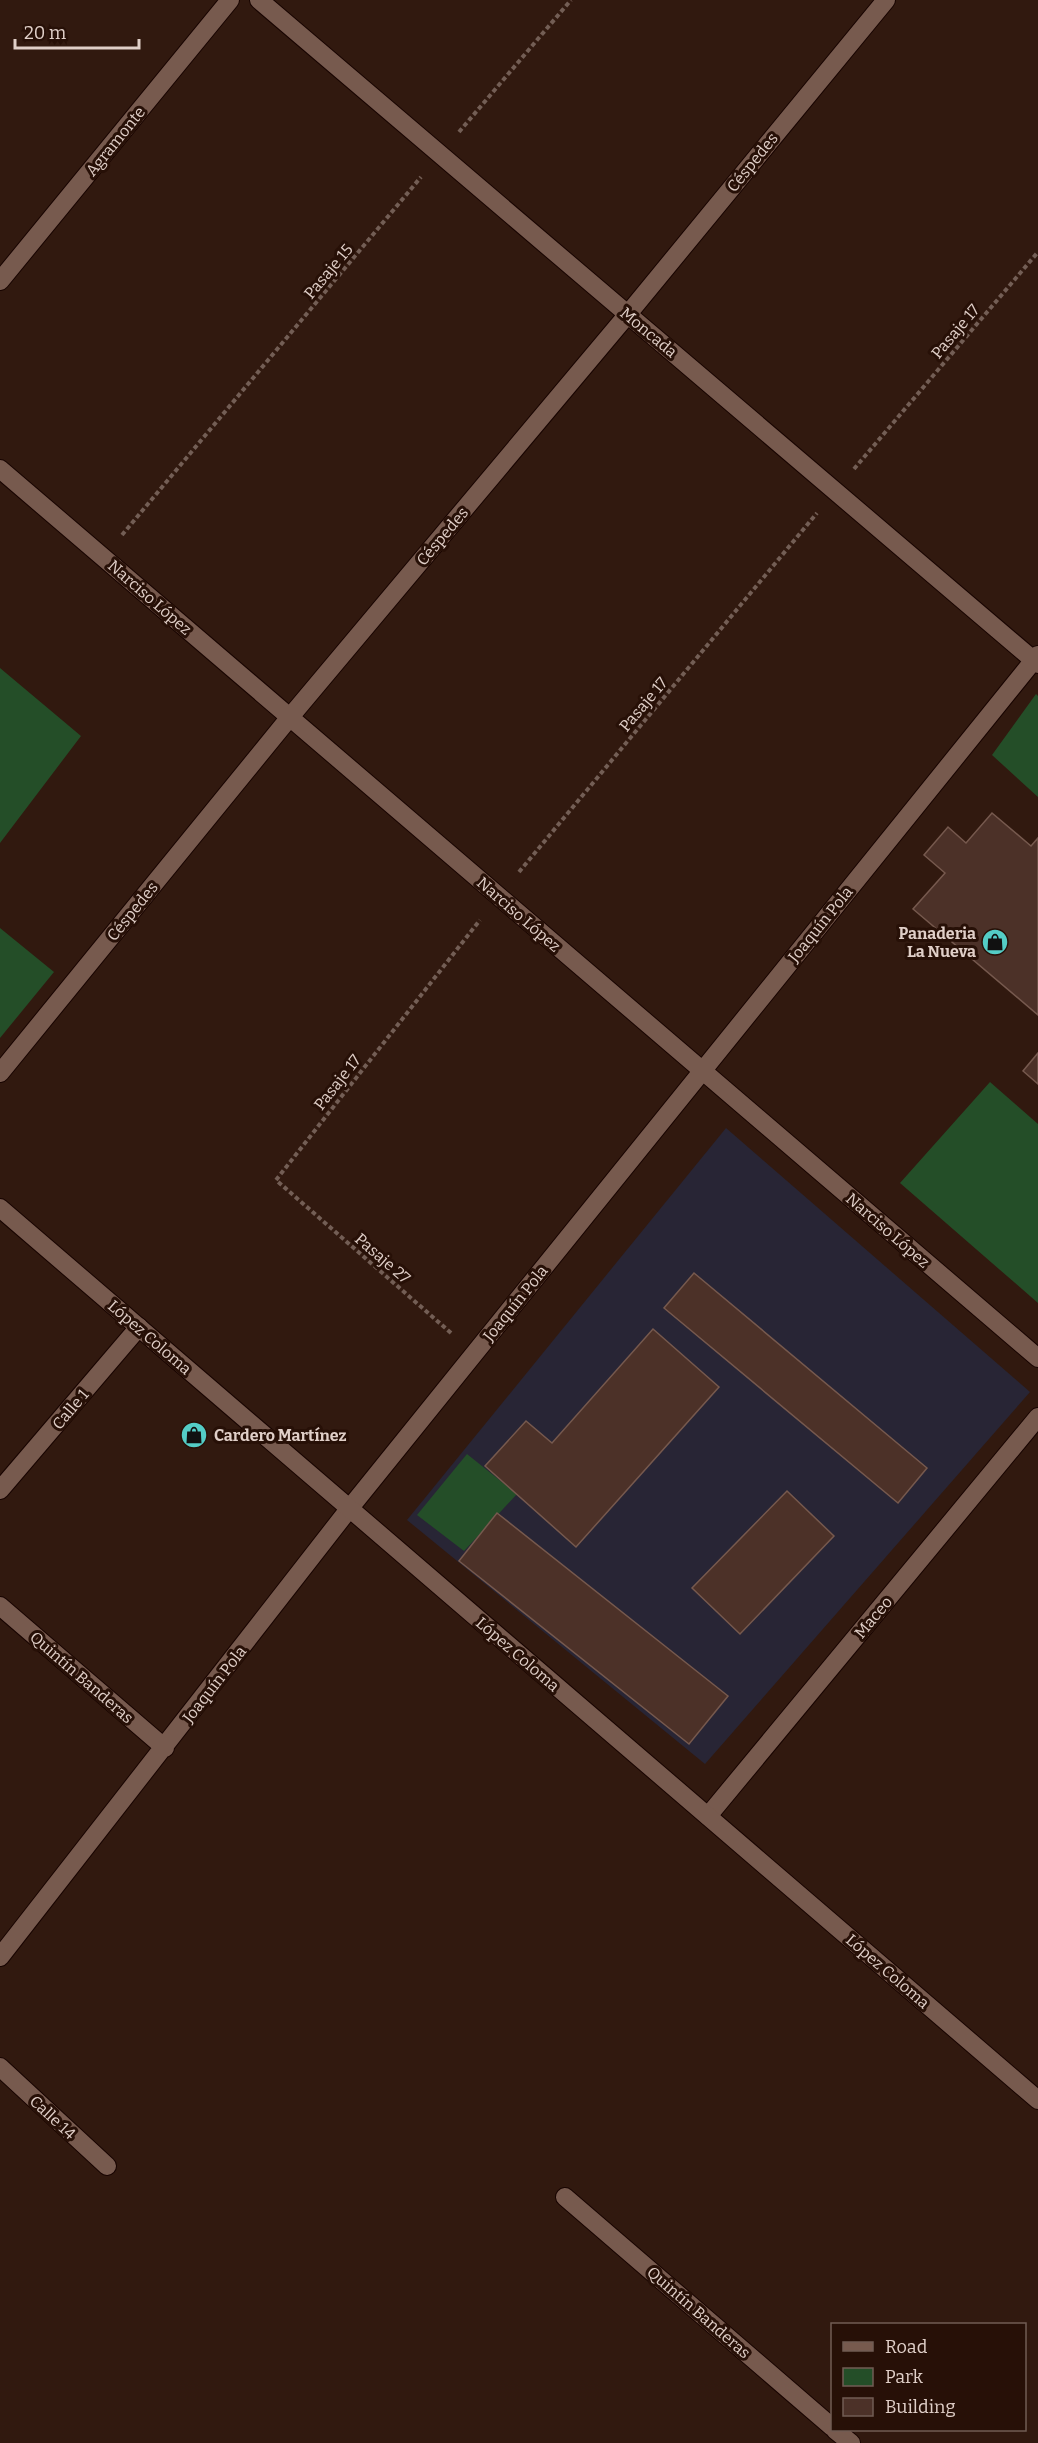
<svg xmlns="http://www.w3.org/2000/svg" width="1038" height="2443" font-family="Bitter,serif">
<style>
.education{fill:#282535}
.green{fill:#244e28}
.building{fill:#4c3128;stroke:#76594e;stroke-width:1.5}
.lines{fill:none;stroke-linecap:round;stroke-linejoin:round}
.street-casing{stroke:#180400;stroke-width:20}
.secondary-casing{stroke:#180400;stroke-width:20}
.path{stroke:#735e55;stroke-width:4;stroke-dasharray:4.5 3;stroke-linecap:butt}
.street{stroke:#775a4e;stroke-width:18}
.secondary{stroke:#775a4e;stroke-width:18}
.labels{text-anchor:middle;stroke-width:6;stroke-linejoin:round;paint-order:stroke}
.street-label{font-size:16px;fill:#e0cfc8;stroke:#271007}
.poi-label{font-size:16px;font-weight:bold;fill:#e0cfc8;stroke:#271007;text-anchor:end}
</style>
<rect width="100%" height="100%" fill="#31190f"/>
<path class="education" d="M726 1128 1030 1392 705 1764 407 1520Z"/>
<path class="green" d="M0 668 81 736 0 843Z
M1036 694 1038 696V797L992 755Z
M0 928 54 972 0 1038Z
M990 1082 1038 1124V1303L900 1183Z
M467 1454 517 1494 464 1551 417 1515Z"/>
<path class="building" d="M992 813 1031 846 1038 838V1015L913 909 945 873 924 855 948 827 966 843Z
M1038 1053V1084L1023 1071Z
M694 1273 927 1468 898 1503 664 1308Z
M653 1329 719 1387 576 1547 485 1466 526 1421 552 1443Z
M787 1491 834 1536 740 1634 692 1588Z
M497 1513 728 1696 689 1744 459 1561Z"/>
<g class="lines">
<defs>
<path id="street" d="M259 0 1038 664
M0 281 230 0
M0 469 1038 1358
M0 1073 290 717 628 314 886 0
M0 1490 139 1327
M0 1606 165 1748
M708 1816 1038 1417
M0 1957 349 1509 1038 655
M0 2067 107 2166
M565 2197 832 2427
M835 2430 851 2443"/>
<path id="secondary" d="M0 1208 1038 2100"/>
</defs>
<use href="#street" class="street-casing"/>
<use href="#secondary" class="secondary-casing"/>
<path class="path" d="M459 132 571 0
M854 469 1038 252
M122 535 421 177
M519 872 817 513
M451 1333 276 1180 480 920"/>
<use href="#street" class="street"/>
<use href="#secondary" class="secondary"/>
</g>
<defs>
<symbol id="shop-disc" viewBox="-11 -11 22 22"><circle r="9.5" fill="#54cdc6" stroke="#271007"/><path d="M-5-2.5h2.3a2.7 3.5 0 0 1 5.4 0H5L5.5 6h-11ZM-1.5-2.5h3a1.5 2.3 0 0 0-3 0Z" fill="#111"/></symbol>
</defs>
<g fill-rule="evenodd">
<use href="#shop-disc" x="980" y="927" width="30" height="30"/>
<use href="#shop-disc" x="179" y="1420" width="30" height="30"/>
</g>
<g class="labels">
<g class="street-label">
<text transform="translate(115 141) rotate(-51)" y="6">Agramonte</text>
<text transform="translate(752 162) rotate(-51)" y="6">Céspedes</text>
<text transform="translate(328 271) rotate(-50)" y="6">Pasaje 15</text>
<text transform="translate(955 331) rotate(-50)" y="6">Pasaje 17</text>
<text transform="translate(649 332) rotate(40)" y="6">Moncada</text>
<text transform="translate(442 536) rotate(-50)" y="6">Céspedes</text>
<text transform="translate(150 597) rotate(41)" y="6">Narciso López</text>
<text transform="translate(643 704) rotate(-50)" y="6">Pasaje 17</text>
<text transform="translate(132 911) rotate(-51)" y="6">Céspedes</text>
<text transform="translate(519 914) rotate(41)" y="6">Narciso López</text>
<text transform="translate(820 924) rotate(-51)" y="6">Joaquín Pola</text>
<text transform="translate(337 1082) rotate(-52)" y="6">Pasaje 17</text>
<text transform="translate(888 1230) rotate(41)" y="6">Narciso López</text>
<text transform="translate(383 1258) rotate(41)" y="6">Pasaje 27</text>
<text transform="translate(515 1303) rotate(-51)" y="6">Joaquín Pola</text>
<text transform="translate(150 1337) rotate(41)" y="6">López Coloma</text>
<text transform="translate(70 1409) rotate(-50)" y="6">Calle 1</text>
<text transform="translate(873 1617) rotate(-50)" y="6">Maceo</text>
<text transform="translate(518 1654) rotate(41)" y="6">López Coloma</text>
<text transform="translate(82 1677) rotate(41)" y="6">Quintín Banderas</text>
<text transform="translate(214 1684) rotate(-52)" y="6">Joaquín Pola</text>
<text transform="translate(888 1971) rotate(41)" y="6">López Coloma</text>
<text transform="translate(53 2117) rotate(43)" y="6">Calle 14</text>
<text transform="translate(699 2312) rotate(41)" y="6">Quintín Banderas</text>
</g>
<g class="poi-label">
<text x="976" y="939">Panaderia<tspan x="976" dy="18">La Nueva</tspan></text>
<text x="214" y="1441" text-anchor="start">Cardero Martínez</text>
</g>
</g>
<rect x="831" y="2323" width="195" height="108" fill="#271007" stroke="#715c54" stroke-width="1.5"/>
<rect x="843" y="2342" width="30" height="9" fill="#775a4e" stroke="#715c54" stroke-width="1.5"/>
<text x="885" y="2353" font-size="18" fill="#e0cfc8">Road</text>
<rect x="843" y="2368" width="30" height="18" fill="#244e28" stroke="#715c54" stroke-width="1.5"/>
<text x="885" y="2383" font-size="18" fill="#e0cfc8">Park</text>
<rect x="843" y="2398" width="30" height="18" fill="#4c3128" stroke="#715c54" stroke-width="1.5"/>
<text x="885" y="2413" font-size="18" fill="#e0cfc8">Building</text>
<path d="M15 39v9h124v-9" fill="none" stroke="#e0cfc8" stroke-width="3"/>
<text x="24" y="39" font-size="18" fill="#e0cfc8" stroke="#271007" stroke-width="4.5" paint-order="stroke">20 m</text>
</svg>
